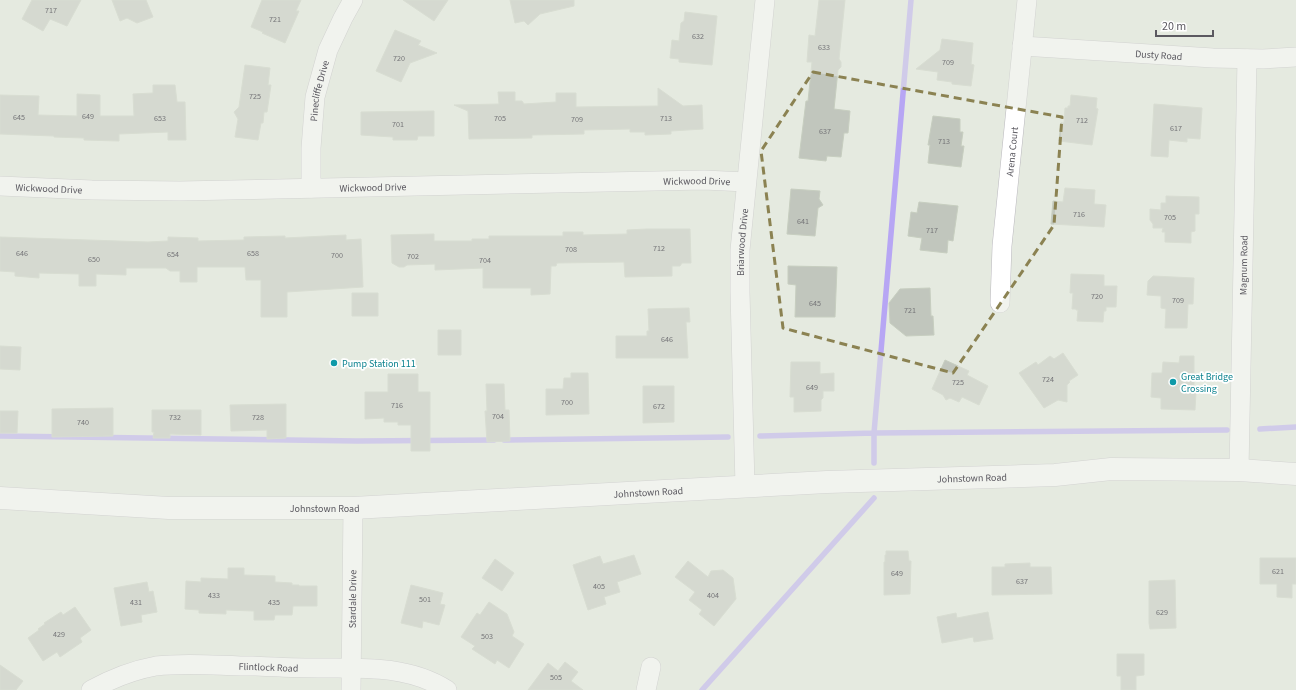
<svg xmlns="http://www.w3.org/2000/svg" width="1296" height="690" font-family="'Source Sans 3',sans-serif">
<style>
.lines{fill:none;stroke-linecap:round;stroke-linejoin:round}
.stream{stroke:#b7a6f4;stroke-width:5.5}
.building{fill:#c1c6bd;stroke:#c7cec0}
.street-casing{stroke:#bab8be;stroke-width:20}
.secondary-casing{stroke:#bcb9c0;stroke-width:23}
.street{stroke:#fff;stroke-width:19}
.secondary{stroke:#fff;stroke-width:22}
.marked{fill:none;stroke:#8b8252;stroke-width:3;stroke-dasharray:8 5;stroke-linejoin:round}
.culture-dot{fill:#0f9aa8;stroke:#fff;stroke-width:1.5}
.labels{text-anchor:middle;stroke-width:3.5;stroke-linejoin:round;paint-order:stroke}
.number-label{font-size:8px;fill:#747477}
.street-label{font-size:10px;fill:#5b5960;stroke:#fff}
.culture-label{font-size:10px;fill:#0d838f;stroke:#fff;text-anchor:start}
</style>
<rect width="100%" height="100%" fill="#e5eae0"/>
<g class="lines">
<path class="stream" d="M1260 429 1296 427
M0 436 357 441 494 440
M760 436 874 433 1227 430
M504 440 728 437
M874 463V433L911 0
M702 690 874 498"/>
</g>
<path class="building" d="M32 0H81L67 26 50 19 43 31 22 19Z
M112 0H146L153 17 137 23 127 18 120 21Z
M262 0H301L296 11H299L285 43 262 33 263 32 251 27Z
M403 0H448L434 21Z
M510 0H574V6L540 14 528 25 524 21 515 23Z
M819 0H845L839 59 841 62V67L838 70 834 109 850 111 848 133H844L841 157 827 156 826 161 799 158 806 101H808L812 62H807L809 35 815 36Z
M685 12 717 16 712 65 679 62V59L670 58 672 40 679 41 681 23 684 21Z
M395 30 421 41 418 45 437 53 410 63 401 82 376 71Z
M942 39 973 43 971 64 974 65 971 86 952 84V82L937 80 938 72 916 69 940 50Z
M245 65 270 68 268 85H271L267 112H264L263 123H261L258 140 235 137 238 119 234 112 239 107Z
M153 85H175L177 102H185L186 140H168V132L119 134V141L84 140V138L54 137V136L0 134V95L39 96 38 115 77 116V94L100 95V116H134L133 94 153 93Z
M658 88 683 106 702 105 703 129 671 131V134L645 135V132H630V129L584 130V134L532 135V138L469 139 468 111 454 105 499 104 498 92H515V101H522L524 104 556 102V93H576V107L658 106Z
M1071 95 1097 98 1096 108 1098 109 1092 145 1059 141 1061 123H1064L1065 108H1068V106H1070Z
M1154 104 1202 108 1200 139 1187 138V142L1169 140 1168 157 1151 156Z
M434 111V136H418L417 140H393V137L361 135V112Z
M933 116 960 119V132H963L961 146H964L961 167 928 163 930 145H928Z
M1065 188 1095 190 1094 204 1106 205 1104 227 1051 224 1053 201 1063 202Z
M791 189 820 191 819 199 823 205 818 208 815 236 787 234Z
M1166 196 1199 197V214H1195V231L1191 232V243L1165 242V232H1162L1163 228H1153V224L1150 220V209L1161 210V203H1166Z
M919 202 958 206 953 241 948 240 947 253 920 250 922 238 908 236 911 212 917 213Z
M647 229H690L691 263H682L680 266H672V276L625 277 624 262 557 263 556 266H551L550 294 531 295V288H483V268L435 270V264L407 265 404 267H399L392 263 391 235 434 234V241H472V239H489V236H563V232H583V235L627 234V230Z
M346 235V240L361 239 363 287 287 292V317H261V280H246L245 267H197V282H180V271H170L166 268H126V275L96 274V286H79V274L39 273V278L15 276V272L0 271V237L148 242 168 241V237L198 238V241L244 240V237L285 236V238Z
M788 266 837 267 835 317H795L796 285 788 284Z
M1071 274 1104 275V286H1117L1116 307H1106V311H1104L1103 322 1077 321 1078 310H1076V309H1072L1073 293H1070Z
M1153 276 1194 278 1193 304H1188L1187 328H1165L1166 309 1161 308V296L1147 295 1148 281Z
M930 288 931 316H933L934 335 906 336 890 323 889 303 900 289Z
M352 293H378V316H352Z
M689 308 690 322H686L688 358H616V336H647V331H649L648 309Z
M438 330H461V355H438Z
M0 346 21 347 20 370 0 369Z
M1063 353 1078 375 1069 381 1070 382 1067 385V402L1058 400 1044 408 1019 373 1036 362 1038 365 1050 356 1054 359Z
M1180 356H1194V392H1196L1195 410 1161 409V398L1151 397 1152 373H1162L1163 362 1179 363Z
M945 360 969 371 967 375 988 386 979 405 962 397 959 402 950 398 946 400 943 395 932 389Z
M791 362H820V374L834 373V391H823V398L821 400V411L794 412V397H790Z
M571 373H588L589 414 546 415V389H563L564 378H571Z
M388 374H418V392H430V451H411V425H398V422H384V418L365 419V392H388Z
M486 384H504L505 410H509L510 441 487 442 485 411H487Z
M643 386H674V422L643 423Z
M286 404V438L267 439V430L231 431 230 405Z
M113 408V436L52 437V409Z
M152 410H201V435L170 434V438H153L154 432H152Z
M0 411H18L17 433H0Z
M886 551H908L909 561H911L910 594 884 595V562H885V555H886Z
M634 555 641 574 617 582 620 592 604 597 606 604 588 610 573 565 600 556 603 564Z
M1260 558H1296V584H1292V598L1277 597V584H1260Z
M495 559 514 573 502 591 482 578Z
M688 561 708 577 711 571 723 570 733 578 736 599 714 626 699 614 702 610 689 600 695 592 675 577Z
M1030 563V567H1051L1052 594 992 595V567H1005V564Z
M228 568H244V575L275 576V582L292 583V585H299V586H317V606H293L292 615H275L274 620H254V611L226 610V614L199 613V610L185 609 186 581 201 582V578L228 579Z
M1175 580 1176 628 1150 629 1149 623V581Z
M147 582 149 592 153 591 157 612 141 615 142 622 121 626 114 588Z
M411 585 443 593 440 604 445 605 439 625 423 621 422 628 401 623Z
M489 602 507 614 514 632 512 636 524 644 509 668 497 660 495 664 472 649 475 646 461 637 477 613 480 615Z
M75 607 91 630 80 638 82 642 60 657 57 652 43 661 28 638 39 630 38 629 45 624 44 623 61 612 63 615Z
M988 612 993 639 974 642 973 637 942 643 937 617 956 613 957 618Z
M1117 654H1144V675L1136 676V690H1121V676H1117Z
M565 662 578 672 571 681 583 690H528L548 663 558 671Z
M0 665 23 681 16 690H0Z"/>
<g class="lines">
<defs>
<g id="street">
<path id="s1" d="M1022 46 1213 58 1263 59 1296 57"/>
<path id="s2" d="M0 186 92 190 180 191 704 180 746 182"/>
<path id="s3" d="M311 188V148L315 97 328 50 343 18 353 0"/>
<path id="s4" d="M1000 303 1002 246 1027 0"/>
<path id="s5" d="M1239 470 1247 59"/>
<path id="s6" d="M745 486 740 292V250L765 0"/>
<path id="s7" d="M91 690C111 679 134 670 156 666 186 662 223 666 253 666 275 667 296 668 317 668 361 668 408 665 447 690"/>
<path id="s8" d="M351 690 353 508"/>
<path d="M646 690 651 667"/>
</g>
<g id="secondary">
<path id="s9" d="M0 498 169 508H353L827 482 1055 475 1111 469 1239 470 1296 474"/>
</g>
</defs>
<use href="#street" class="street-casing"/>
<use href="#secondary" class="secondary-casing"/>
<use href="#street" class="street"/>
<use href="#secondary" class="secondary"/>
</g>
<path d="M0 0H1296V690H0ZM813 72 1062 117 1054 225 953 373 783 328 761 151Z" fill="#e5eae0" fill-opacity=".55" fill-rule="evenodd"/>
<path class="marked" d="M813 72 1062 117 1054 225 953 373 783 328 761 151Z"/>
<g class="culture-dot">
<circle cx="334" cy="363" r="4"/>
<circle cx="1173" cy="382" r="4"/>
</g>
<g class="labels">
<g class="number-label">
<text x="51" y="13">717</text>
<text x="275" y="22">721</text>
<text x="698" y="39">632</text>
<text x="824" y="50">633</text>
<text x="399" y="61">720</text>
<text x="948" y="65">709</text>
<text x="255" y="99">725</text>
<text x="88" y="119">649</text>
<text x="19" y="120">645</text>
<text x="160" y="121">653</text>
<text x="500" y="121">705</text>
<text x="666" y="121">713</text>
<text x="577" y="122">709</text>
<text x="1082" y="123">712</text>
<text x="398" y="127">701</text>
<text x="1176" y="131">617</text>
<text x="825" y="134">637</text>
<text x="944" y="144">713</text>
<text x="1079" y="217">716</text>
<text x="1170" y="220">705</text>
<text x="803" y="224">641</text>
<text x="932" y="233">717</text>
<text x="659" y="251">712</text>
<text x="571" y="252">708</text>
<text x="22" y="256">646</text>
<text x="253" y="256">658</text>
<text x="173" y="257">654</text>
<text x="337" y="258">700</text>
<text x="413" y="259">702</text>
<text x="94" y="262">650</text>
<text x="485" y="263">704</text>
<text x="1097" y="299">720</text>
<text x="1178" y="303">709</text>
<text x="815" y="306">645</text>
<text x="910" y="313">721</text>
<text x="667" y="342">646</text>
<text x="1048" y="382">724</text>
<text x="958" y="385">725</text>
<text x="812" y="390">649</text>
<text x="567" y="405">700</text>
<text x="397" y="408">716</text>
<text x="659" y="409">672</text>
<text x="498" y="419">704</text>
<text x="175" y="420">732</text>
<text x="258" y="420">728</text>
<text x="83" y="425">740</text>
<text x="1278" y="574">621</text>
<text x="897" y="576">649</text>
<text x="1022" y="584">637</text>
<text x="599" y="589">405</text>
<text x="214" y="598">433</text>
<text x="713" y="598">404</text>
<text x="425" y="602">501</text>
<text x="136" y="605">431</text>
<text x="274" y="605">435</text>
<text x="1162" y="615">629</text>
<text x="59" y="637">429</text>
<text x="487" y="639">503</text>
<text x="556" y="680">505</text>
</g>
<g class="street-label">
<text dy="4" stroke="none"><textPath href="#s1" startOffset="137">Dusty Road</textPath></text>
<text dy="4" stroke="none"><textPath href="#s3" startOffset="98">Pinecliffe Drive</textPath></text>
<text dy="4" stroke="none"><textPath href="#s4" startOffset="152">Arena Court</textPath></text>
<text dy="4" stroke="none"><textPath href="#s2" startOffset="697">Wickwood Drive</textPath></text>
<text dy="4" stroke="none"><textPath href="#s2" startOffset="373">Wickwood Drive</textPath></text>
<text dy="4" stroke="none"><textPath href="#s2" startOffset="49">Wickwood Drive</textPath></text>
<text dy="4" stroke="none"><textPath href="#s6" startOffset="244">Briarwood Drive</textPath></text>
<text dy="4" stroke="none"><textPath href="#s5" startOffset="205">Magnum Road</textPath></text>
<text dy="4" stroke="none"><textPath href="#s9" startOffset="973">Johnstown Road</textPath></text>
<text dy="4" stroke="none"><textPath href="#s9" startOffset="649">Johnstown Road</textPath></text>
<text dy="4" stroke="none"><textPath href="#s9" startOffset="325">Johnstown Road</textPath></text>
<text dy="4" stroke="none"><textPath href="#s8" startOffset="91">Stardale Drive</textPath></text>
<text dy="4" stroke="none"><textPath href="#s7" startOffset="182">Flintlock Road</textPath></text>
</g>
<g class="culture-label">
<text x="342" y="367">Pump Station 111</text>
<text x="1181" y="380">Great Bridge<tspan x="1181" dy="12">Crossing</tspan></text>
</g>
</g>
<path d="M1156 30v6h57v-6" fill="none" stroke="#5b5960" stroke-width="2"/>
<text x="1162" y="30" font-size="12" fill="#5b5960" stroke="#ffffff" stroke-width="3" paint-order="stroke">20 m</text>
</svg>
